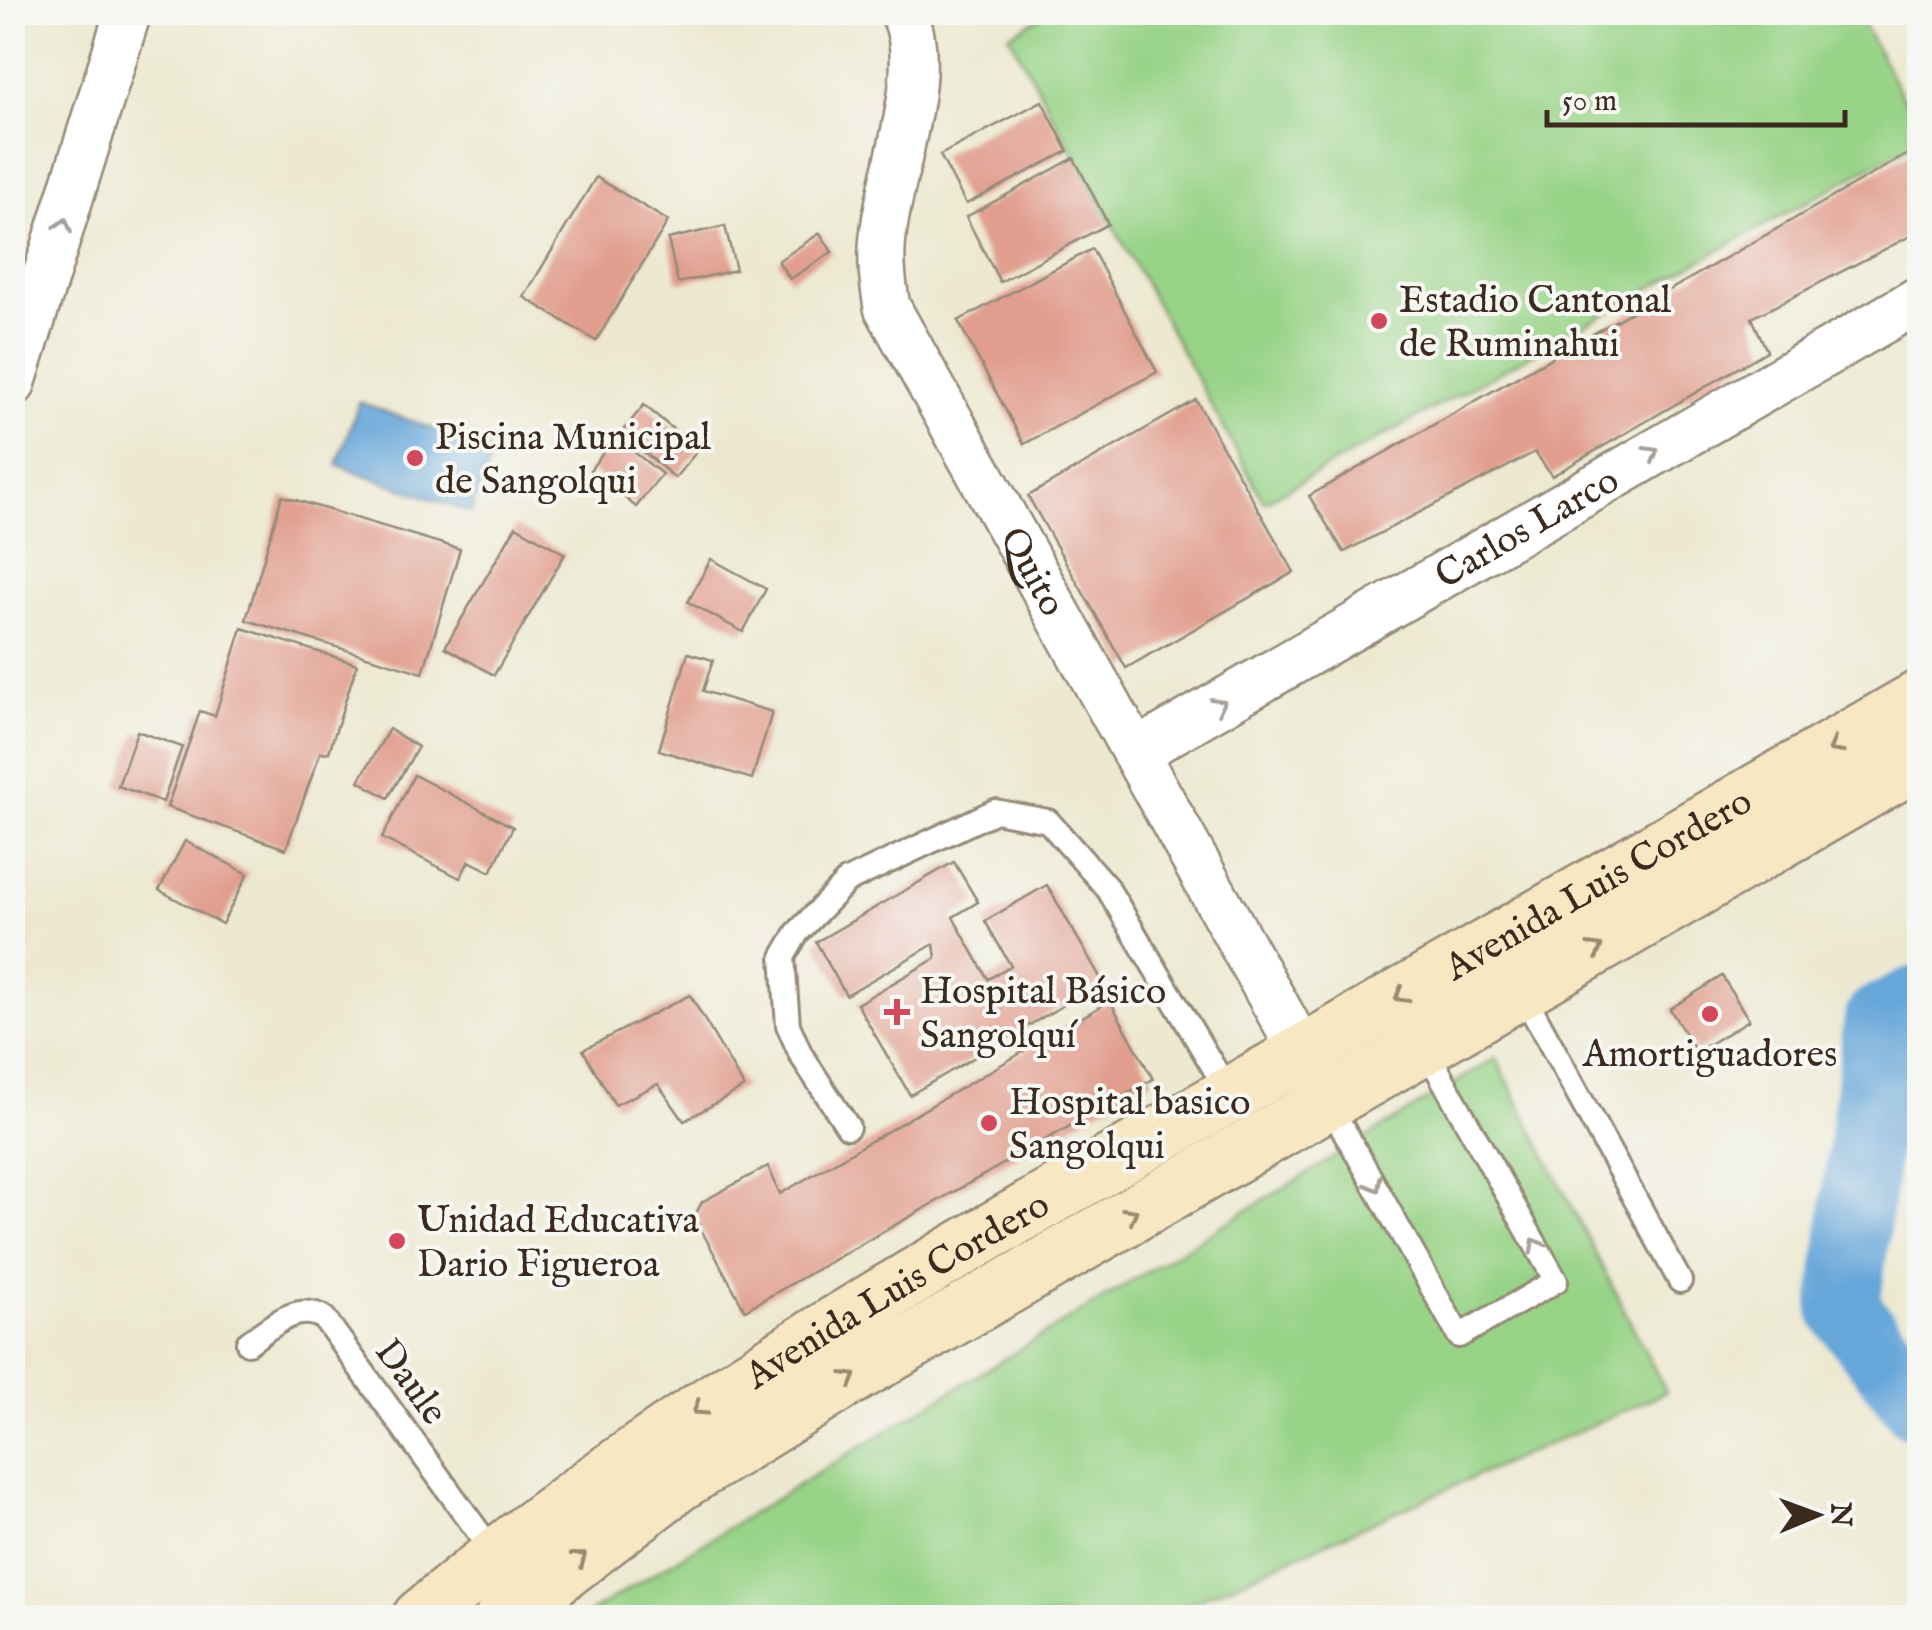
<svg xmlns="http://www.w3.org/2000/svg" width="1932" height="1630" font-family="'IM FELL English',serif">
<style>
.green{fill:#98d387;stroke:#6a7e52;stroke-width:2.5}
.water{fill:#66a6d9;stroke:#50687c;stroke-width:2.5}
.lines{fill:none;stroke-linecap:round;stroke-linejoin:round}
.river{stroke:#66a6d9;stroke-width:72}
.building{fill:#e19e8e}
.service-casing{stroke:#948a78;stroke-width:28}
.minor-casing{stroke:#948a78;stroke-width:50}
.secondary-casing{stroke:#948a78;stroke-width:60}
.service{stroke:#fff;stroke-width:22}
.minor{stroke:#fff;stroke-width:45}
.secondary{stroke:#f7e8c3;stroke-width:55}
.oneway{stroke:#a79f9a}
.oneway2{stroke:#998970}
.poi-dot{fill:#d1495b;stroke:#f6f6f2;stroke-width:4}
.labels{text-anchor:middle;stroke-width:8;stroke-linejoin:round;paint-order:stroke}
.poi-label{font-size:38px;fill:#3b2a1e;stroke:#f6f6f2;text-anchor:start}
.street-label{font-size:38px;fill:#3b2a1e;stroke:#f6f6f2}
</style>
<rect width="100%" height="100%" fill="#f6f6f2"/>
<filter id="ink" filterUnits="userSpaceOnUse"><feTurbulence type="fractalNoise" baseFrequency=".01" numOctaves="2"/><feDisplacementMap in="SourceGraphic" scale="20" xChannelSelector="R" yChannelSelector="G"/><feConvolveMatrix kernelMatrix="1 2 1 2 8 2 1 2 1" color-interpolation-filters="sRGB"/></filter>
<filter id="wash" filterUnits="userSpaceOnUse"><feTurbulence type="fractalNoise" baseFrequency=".0048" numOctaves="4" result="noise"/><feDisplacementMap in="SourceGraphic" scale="40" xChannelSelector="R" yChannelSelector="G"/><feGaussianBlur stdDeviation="2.25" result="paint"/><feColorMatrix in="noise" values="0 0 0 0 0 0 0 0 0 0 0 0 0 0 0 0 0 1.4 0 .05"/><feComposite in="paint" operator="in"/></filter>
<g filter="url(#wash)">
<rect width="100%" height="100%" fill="#ede9d1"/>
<path class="green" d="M1049 12 1857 13 1919 127V140L1264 502 1009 35Z
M1496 1058 1666 1392 1159 1617 581 1618Z"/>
<path class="water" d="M359 402 493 451 471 513 337 465Z"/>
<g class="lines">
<path class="river" d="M1920 1001 1880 1020 1844 1308 1920 1406"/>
</g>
<g id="blocks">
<path class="building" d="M1042 101 1068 151 966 204 940 155Z
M1920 147V231L1752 318 1767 351 1552 476 1535 452 1344 552 1309 496Z
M1074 158 1108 224 1000 282 966 217Z
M596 177 668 221 596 341 524 297Z
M725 226 736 270 678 283 668 239Z
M820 233 832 252 790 279 778 261Z
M1092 249 1157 372 1024 444 958 321Z
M1196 400 1294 572 1126 668 1028 496Z
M644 405 698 450 675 478 621 433Z
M615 437 662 474 636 507 590 470Z
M282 496 460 549 423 673 246 620Z
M516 526 565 554 494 675 445 647Z
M711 559 766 589 743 632 688 602Z
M242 628 357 664 329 752 320 753 286 849 167 807 200 711 215 716Z
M688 653 713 660 703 691 772 712 752 779 659 750Z
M389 729 418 747 388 798 359 781Z
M137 731 182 747 163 802 118 786Z
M414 775 513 827 491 872 469 861 460 878 382 838Z
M185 841 248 874 222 924 159 890Z
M954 862 978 902 953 917 988 979 1011 966 985 921 1047 885 1103 982 910 1095 857 1004 936 958 934 944 846 995 816 942Z
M1722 976 1749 1020 1696 1052 1670 1009Z
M690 995 744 1087 684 1121 658 1084 615 1105 583 1050Z
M1110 1001 1153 1079 745 1310 694 1217 702 1202 768 1166 780 1194Z"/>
</g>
</g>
<g filter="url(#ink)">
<use href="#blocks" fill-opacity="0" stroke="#948a78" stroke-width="2.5"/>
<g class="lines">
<defs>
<path id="service" d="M1522 992 1680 1281
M1327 1100 1459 1336 1556 1281 1424 1046
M848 1127 801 1055 788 1025 783 957 797 933 847 881 995 811 1048 821 1108 889 1230 1095
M248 1343C270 1328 297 1301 324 1318L495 1555"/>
<g id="minor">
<path id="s1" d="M903 12C933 68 889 175 883 236 880 261 883 283 887 307L1319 1083"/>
<path d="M12 384 128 12"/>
<path id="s2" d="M1135 753 1920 299"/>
</g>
<g id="secondary">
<path id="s3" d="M420 1618C658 1417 929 1266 1198 1113 1439 975 1679 836 1920 698"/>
<path d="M503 1618 679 1483 849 1378 1920 760"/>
</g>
</defs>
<use href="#service" class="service-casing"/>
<use href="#minor" class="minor-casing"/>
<use href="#secondary" class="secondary-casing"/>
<use href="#service" class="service"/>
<use href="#minor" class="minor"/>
<use href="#secondary" class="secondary"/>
</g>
<defs><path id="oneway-chevron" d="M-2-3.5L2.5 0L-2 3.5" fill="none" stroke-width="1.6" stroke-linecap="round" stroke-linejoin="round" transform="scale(2.5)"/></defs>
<g class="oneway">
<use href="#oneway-chevron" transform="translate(64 225) rotate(-73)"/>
<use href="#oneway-chevron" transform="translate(1652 453) rotate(-30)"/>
<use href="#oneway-chevron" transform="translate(1219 704) rotate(-30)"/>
<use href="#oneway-chevron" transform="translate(1375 1185) rotate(61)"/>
<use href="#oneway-chevron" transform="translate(1536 1245) rotate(-119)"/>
</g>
<g class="oneway2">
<use href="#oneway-chevron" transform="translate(1835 747) rotate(150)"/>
<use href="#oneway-chevron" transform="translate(1596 949) rotate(-30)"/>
<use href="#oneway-chevron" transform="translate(1401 996) rotate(150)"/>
<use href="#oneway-chevron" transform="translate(1131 1214) rotate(-30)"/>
<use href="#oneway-chevron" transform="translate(850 1378) rotate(-31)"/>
<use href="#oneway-chevron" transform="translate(699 1409) rotate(147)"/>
<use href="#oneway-chevron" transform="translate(580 1558) rotate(-37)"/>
</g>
</g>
<g class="poi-dot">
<circle cx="1379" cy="321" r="10"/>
<circle cx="415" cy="458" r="10"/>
<path d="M892 997h10v10h10v10h-10v10h-10v-10h-10v-10h10z"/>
<circle cx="1710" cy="1014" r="10"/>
<circle cx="989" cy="1123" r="10"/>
<circle cx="397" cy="1241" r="10"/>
</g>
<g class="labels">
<g class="poi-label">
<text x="1399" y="312">Estadio Cantonal<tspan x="1399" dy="44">de Ruminahui</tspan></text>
<text x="435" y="449">Piscina Municipal<tspan x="435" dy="44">de Sangolqui</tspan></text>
<text x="920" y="1003">Hospital Básico<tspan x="920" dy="44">Sangolquí</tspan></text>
<text x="1710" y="1066" text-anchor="middle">Amortiguadores</text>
<text x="1009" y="1114">Hospital basico<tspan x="1009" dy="44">Sangolqui</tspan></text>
<text x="417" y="1232">Unidad Educativa<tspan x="417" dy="44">Dario Figueroa</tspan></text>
</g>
<g class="street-label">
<text dy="13" stroke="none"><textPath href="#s2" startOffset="452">Carlos Larco</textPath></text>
<text dy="13" stroke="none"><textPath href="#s1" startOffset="602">Quito</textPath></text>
<text dy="13" stroke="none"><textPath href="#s3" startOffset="1390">Avenida Luis Cordero</textPath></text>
<text dy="13" stroke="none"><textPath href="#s3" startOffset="580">Avenida Luis Cordero</textPath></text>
<text transform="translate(412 1381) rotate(54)" y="13">Daule</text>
</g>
</g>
<rect width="1932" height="1630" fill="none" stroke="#f6f6f2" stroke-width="50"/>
<g transform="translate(1817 1515) rotate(89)" stroke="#f6f6f2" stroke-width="8" paint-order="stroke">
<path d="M0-8L18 38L0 25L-18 38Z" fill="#3b2a1e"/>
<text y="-15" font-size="28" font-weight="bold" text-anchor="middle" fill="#3b2a1e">N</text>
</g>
<path d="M1547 110v15h298v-15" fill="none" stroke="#3b2a1e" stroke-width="5"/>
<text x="1562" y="110" font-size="30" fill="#3b2a1e" stroke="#f6f6f2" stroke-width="8" paint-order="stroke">50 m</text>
</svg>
